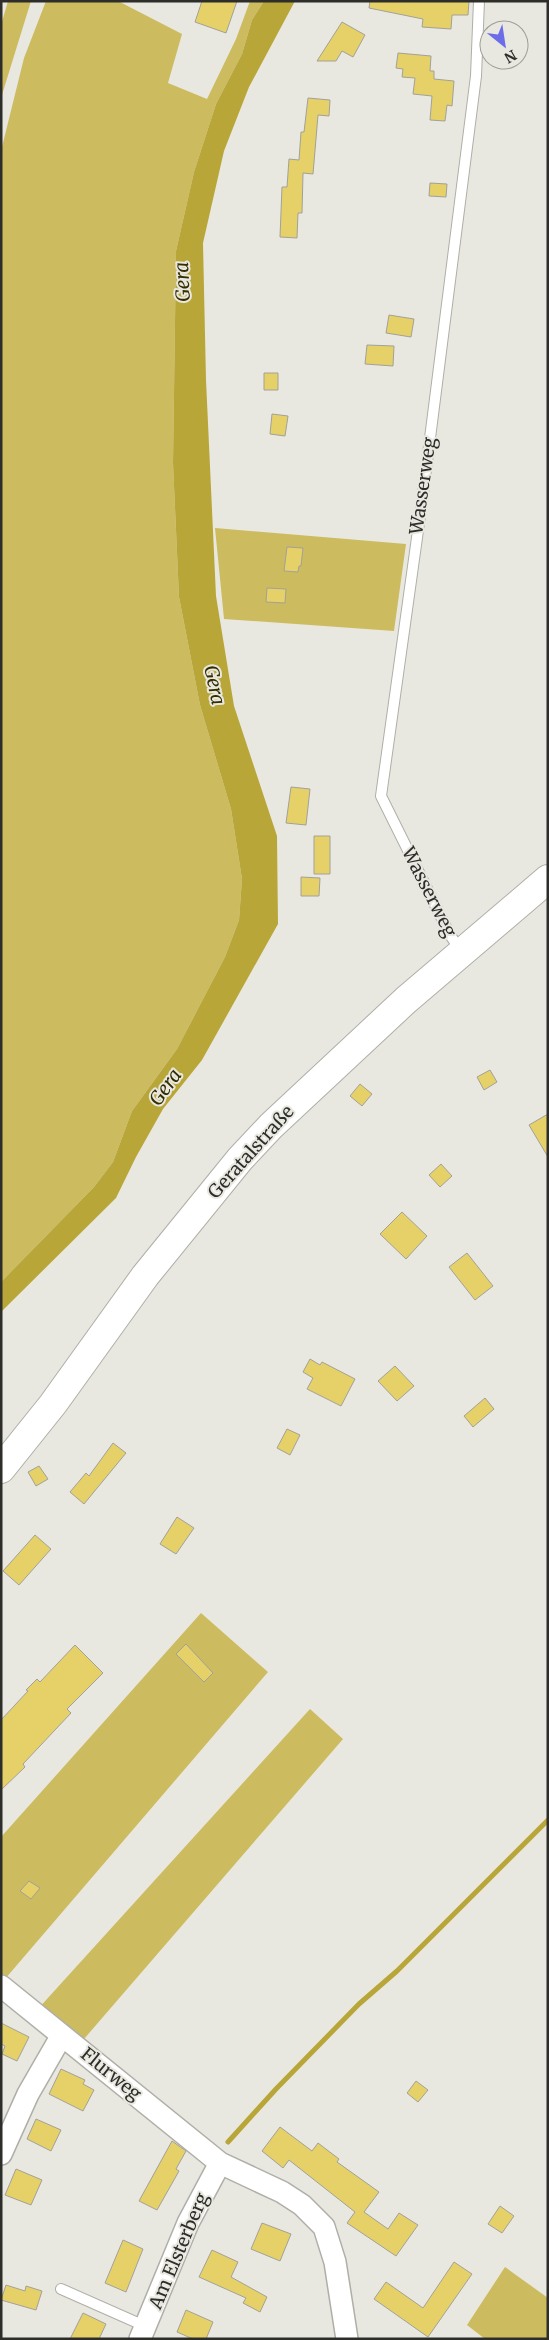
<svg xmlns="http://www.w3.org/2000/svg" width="549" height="2340" font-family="Merriweather,serif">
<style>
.green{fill:#ccbb5f}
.water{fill:#b9a638}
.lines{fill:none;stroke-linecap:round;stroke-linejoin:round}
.stream{stroke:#b9a638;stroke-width:5}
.building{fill:#e5d168;stroke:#a2a199}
.lane-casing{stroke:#afaea7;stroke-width:12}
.street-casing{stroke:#afaea7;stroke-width:24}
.secondary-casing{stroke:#afaea7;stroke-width:30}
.lane{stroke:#fff;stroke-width:10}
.street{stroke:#fff;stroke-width:21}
.secondary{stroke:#fff;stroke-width:28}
.labels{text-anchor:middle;stroke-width:4;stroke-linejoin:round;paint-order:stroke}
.street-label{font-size:18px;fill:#2d2d2a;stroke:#e9e8e0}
.water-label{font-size:19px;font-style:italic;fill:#342d00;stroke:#e9e8e0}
</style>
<rect width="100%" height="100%" fill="#e9e8e0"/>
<path class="green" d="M8 1H31L1 98V25Z
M46 1H118L182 34 168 83 207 99 236 39 250 1H264L252 20 242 54 216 104 194 172 176 251 173 463 179 597 200 705 231 809 242 879 239 920 225 957 177 1049 132 1111 113 1162 94 1187 1 1282V151L24 58Z
M215 528 406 544 394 631 224 619Z
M201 1613 268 1672 5 1979 1 1976V1837Z
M310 1709 343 1739 84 2039 37 2010Z
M505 2267 548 2298V2339H485L467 2325Z"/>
<path class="water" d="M264 1H295L249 87 224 151 203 243 206 380 216 596 234 706 277 836 278 924 202 1060 163 1109 136 1157 116 1198 1 1312V1282L94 1187 113 1162 132 1111 177 1049 225 957 239 920 242 879 231 809 200 705 179 597 173 463 176 251 194 172 216 104 242 54 252 20Z"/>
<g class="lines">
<path class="stream" d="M228 2142 276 2089 359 2004 397 1971 548 1820"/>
</g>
<path class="building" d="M202 1H237L226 33 195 22Z
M370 1H469L468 15H452L451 29 422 27 423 19 369 8Z
M342 22 365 35 353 57 342 51 336 61H317Z
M398 53 431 56 430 71H434V79L454 81 452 106 447 105 445 121 430 120 432 96 413 94 415 78 402 77 403 69 396 68Z
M308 98 330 100 329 116 318 115 313 174 303 173 302 213H298L297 238 280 237 282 187H287L289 159 299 160 301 132H304Z
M430 183 447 184 446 197 429 196Z
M389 315 414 319 411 337 386 333Z
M367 345 394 346 393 366 365 364Z
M264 373H278V390H264Z
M272 414 288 416 285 436 270 434Z
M287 547 303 548 301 566H299L298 572 284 571Z
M267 588 286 589 285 603 266 602Z
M291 787 310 789 306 825 286 823Z
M314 836H330V874H314Z
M301 877 320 878 319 896H301Z
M490 1070 497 1082 484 1090 477 1077Z
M360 1084 372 1094 362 1106 350 1096Z
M548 1114V1157L529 1125Z
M441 1164 452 1176 440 1187 429 1175Z
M402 1212 427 1236 406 1259 380 1234Z
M467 1253 493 1286 475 1300 449 1267Z
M310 1359 320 1365 322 1362 355 1379 341 1406 307 1389 313 1378 303 1372Z
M395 1366 414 1386 397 1401 378 1381Z
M485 1398 494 1409 473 1427 464 1416Z
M287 1429 300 1435 290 1455 277 1448Z
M113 1443 126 1453 84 1504 70 1492 86 1473 89 1476Z
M39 1466 48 1479 36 1486 28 1472Z
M177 1517 194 1528 176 1554 160 1544Z
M35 1535 51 1549 19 1585 3 1571Z
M186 1644 213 1673 204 1682 176 1654Z
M75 1645 103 1673 67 1709 71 1713 23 1764 25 1767 1 1790V1720L28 1691 26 1690 37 1679 40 1682Z
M29 1881 40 1888 31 1899 20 1891Z
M1 2023 29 2037 17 2061 2 2054 5 2046 1 2044Z
M61 2069 85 2080 83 2084 94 2090 83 2111 49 2094Z
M416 2081 428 2090 418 2102 407 2093Z
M36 2119 61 2130 51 2151 27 2139Z
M280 2127 312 2151 318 2143 339 2159 337 2162 379 2192 364 2212 388 2229 399 2213 418 2225 396 2256 347 2223 355 2212 289 2160 283 2168 262 2151Z
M172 2141 186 2151 176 2169 179 2171 157 2210 139 2201Z
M16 2169 42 2180 31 2205 5 2195Z
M500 2206 514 2216 502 2233 488 2224Z
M262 2223 291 2234 280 2261 251 2249Z
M123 2240 143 2249 126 2292 105 2283Z
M212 2250 238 2262 231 2277 267 2297 260 2312 243 2303 246 2298 199 2277Z
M454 2262 472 2274 428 2337 374 2299 386 2282 423 2308Z
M6 2285 25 2291 26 2286 42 2291 36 2310 1 2300Z
M186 2310 213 2322 206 2339H193L177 2332Z
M83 2313 106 2324 99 2339H70Z"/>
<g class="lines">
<defs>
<path id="lane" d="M461 951 450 935 381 796 421 509 476 76 479 1
M61 2289 147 2327"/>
<path id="street" d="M1 1986 220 2163 282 2192 302 2205 324 2227 335 2262 347 2339
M1 2154 28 2094 62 2035
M140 2339 188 2223 220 2163"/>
<path id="secondary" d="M1 1469 53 1404 145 1276 240 1159 271 1126 406 1000 548 879"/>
</defs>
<use href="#lane" class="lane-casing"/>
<use href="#street" class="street-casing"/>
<use href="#secondary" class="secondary-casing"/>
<use href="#lane" class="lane"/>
<use href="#street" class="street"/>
<use href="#secondary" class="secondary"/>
</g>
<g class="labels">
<g class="street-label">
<text transform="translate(423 486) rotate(-82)" y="6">Wasserweg</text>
<text transform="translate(429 892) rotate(63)" y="6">Wasserweg</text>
<text transform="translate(251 1152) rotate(-48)" y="6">Geratalstraße</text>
<text transform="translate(111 2074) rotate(39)" y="6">Flurweg</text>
<text transform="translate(179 2251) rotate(-67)" y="6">Am Elsterberg</text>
</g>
<g class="water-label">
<text transform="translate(182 282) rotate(-93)" y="7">Gera</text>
<text transform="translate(215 685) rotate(78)" y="7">Gera</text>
<text transform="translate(165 1087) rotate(-54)" y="7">Gera</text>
</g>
</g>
<rect width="549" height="2340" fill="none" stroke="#2d2d2a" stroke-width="5"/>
<g transform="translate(504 45) rotate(150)"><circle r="24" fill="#e9e8e0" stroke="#9e9d97"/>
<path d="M0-4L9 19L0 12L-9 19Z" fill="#6c6de7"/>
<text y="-8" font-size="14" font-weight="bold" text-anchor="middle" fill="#2d2d2a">N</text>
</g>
</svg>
